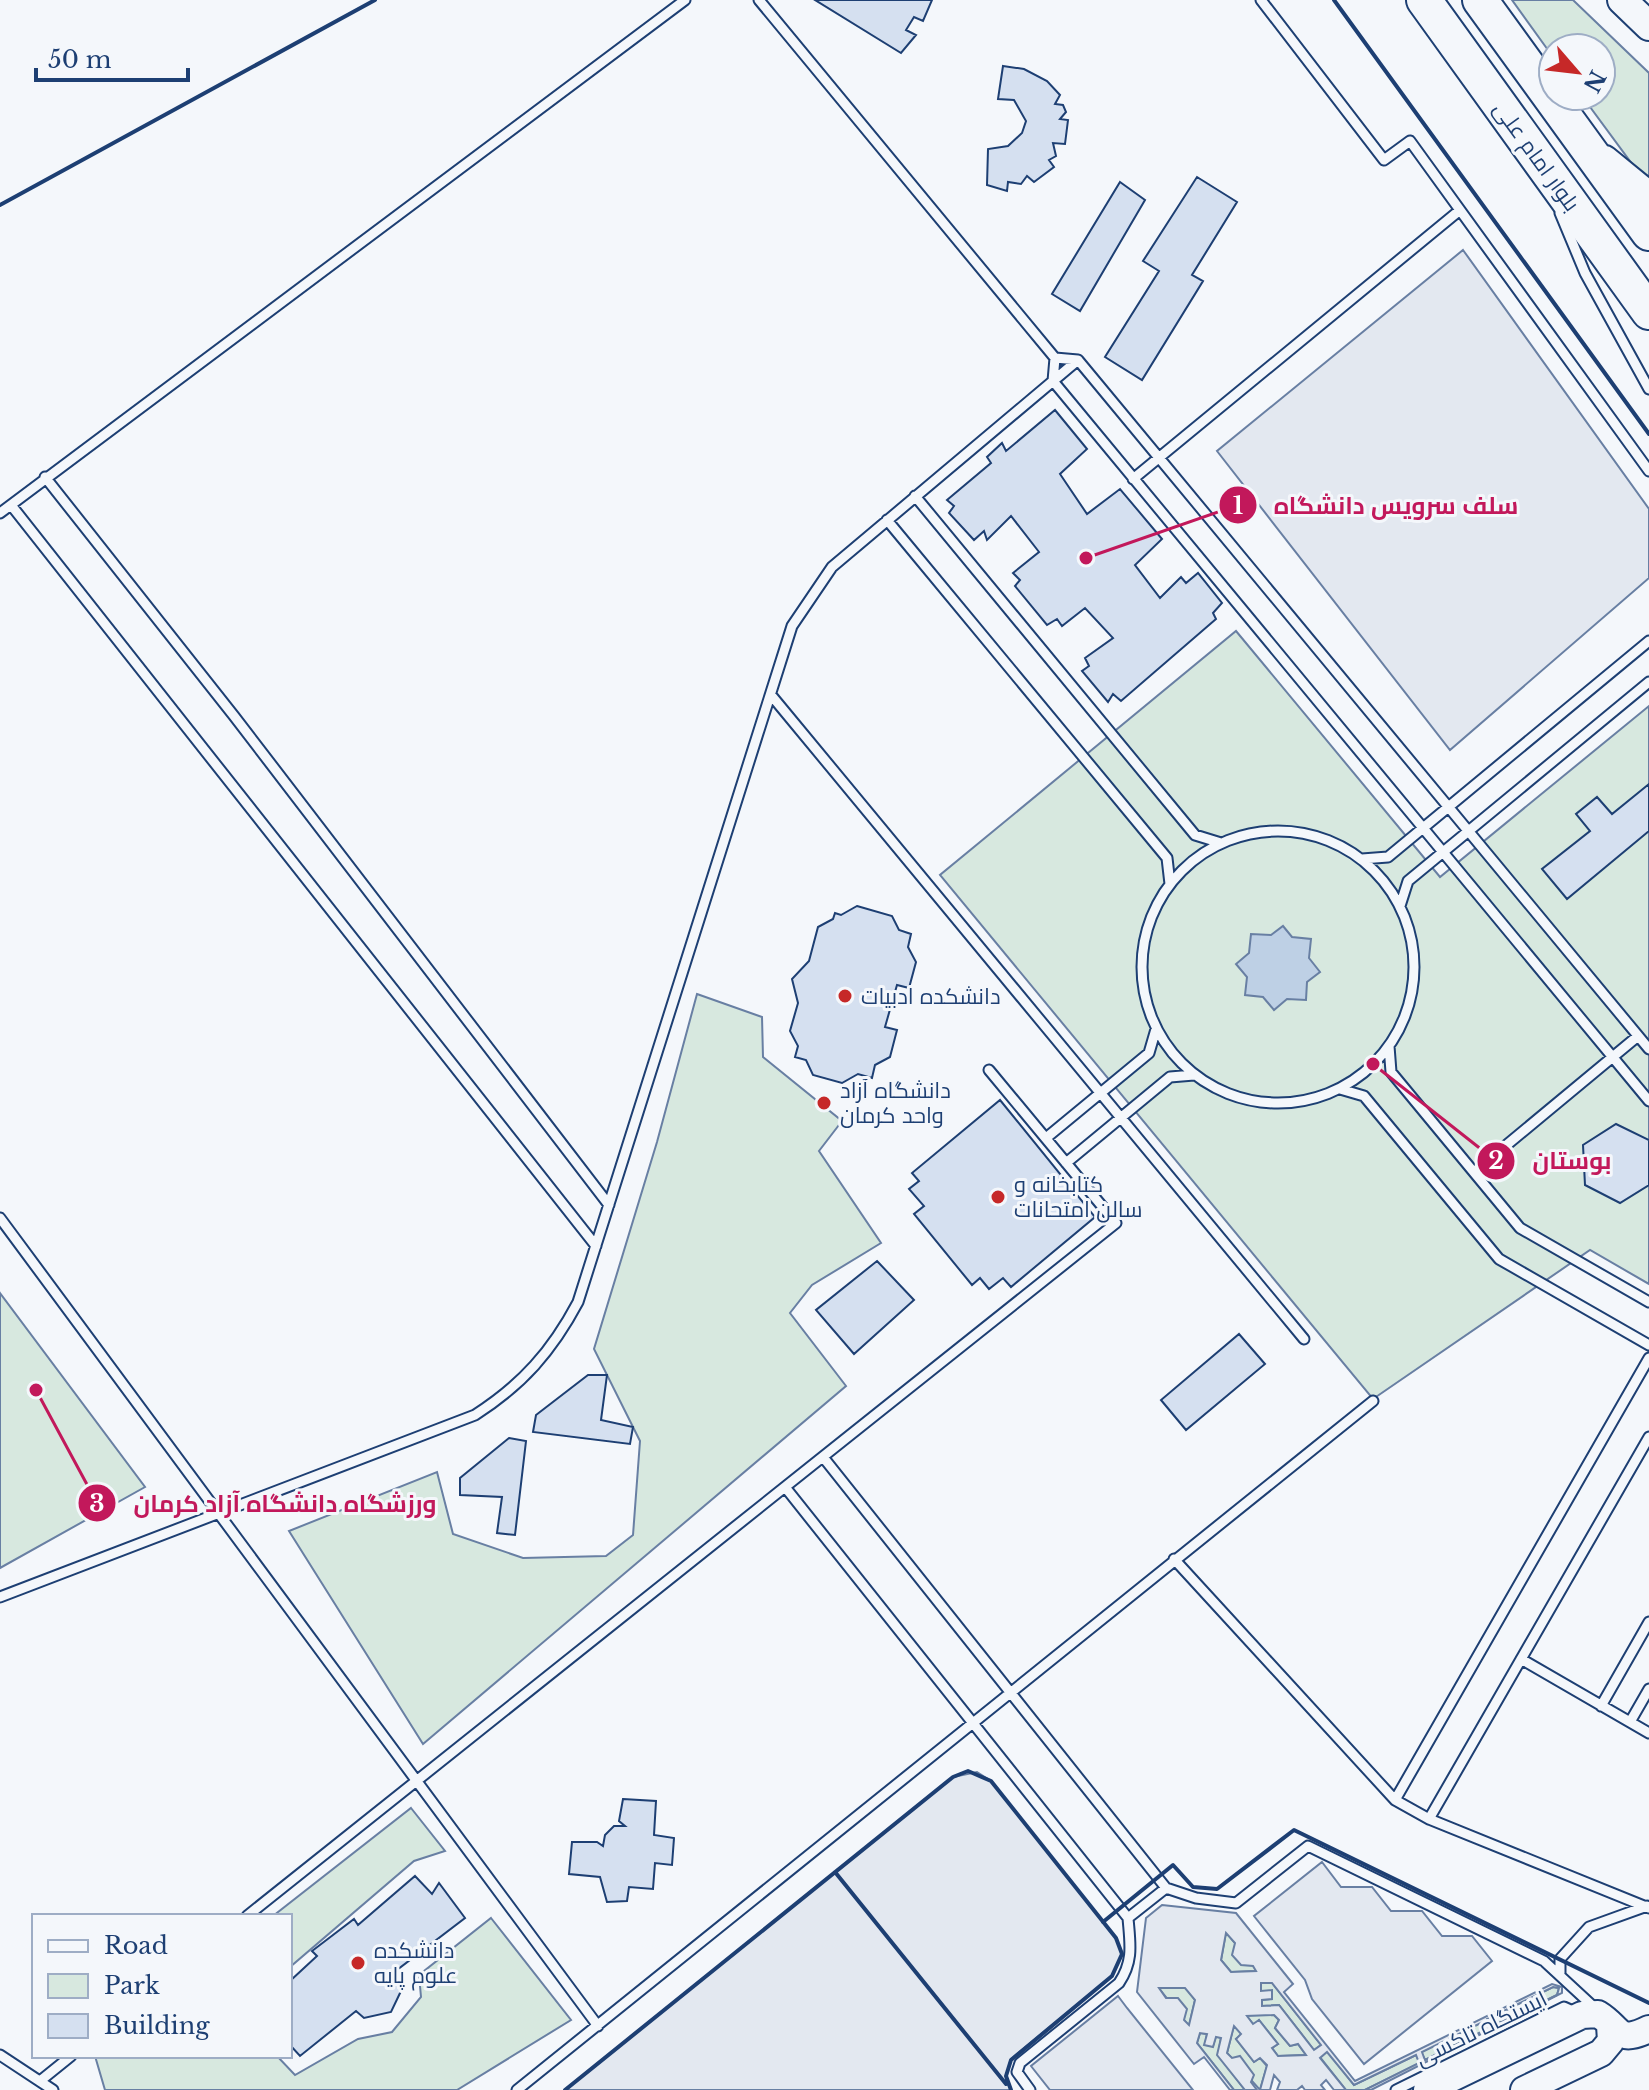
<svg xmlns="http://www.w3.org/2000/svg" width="1649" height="2090" font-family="'Libre Baskerville',Cairo,serif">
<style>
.green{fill:#d7e8df;stroke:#687fa3;stroke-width:2}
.parking{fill:#e3e8f0;stroke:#687fa3;stroke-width:2;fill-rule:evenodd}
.water{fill:#bed0e5;stroke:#687fa3;stroke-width:2}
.building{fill:#d5e0f0;stroke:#1d3f73;stroke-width:2}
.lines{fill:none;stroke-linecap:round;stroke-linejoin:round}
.lane-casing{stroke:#1d3f73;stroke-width:13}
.secondary-casing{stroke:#1d3f73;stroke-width:30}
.primary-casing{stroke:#1d3f73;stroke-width:32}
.highway-casing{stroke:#1d3f73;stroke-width:38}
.lane{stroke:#f4f7fb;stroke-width:9}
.secondary{stroke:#f4f7fb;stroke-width:26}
.primary{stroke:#f4f7fb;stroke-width:28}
.highway{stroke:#f4f7fb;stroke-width:34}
.wall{stroke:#1d3f73;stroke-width:4}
.poi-dot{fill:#c62828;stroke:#f4f7fb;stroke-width:3}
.labels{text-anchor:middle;stroke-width:6;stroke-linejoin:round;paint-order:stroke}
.street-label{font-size:22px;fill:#1d3f73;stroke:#f4f7fb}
.poi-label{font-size:22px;fill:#1d3f73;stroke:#f4f7fb;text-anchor:start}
.leader{fill:none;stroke:#c2185b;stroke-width:3}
.callout-dot{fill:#c2185b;stroke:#f4f7fb;stroke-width:3}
.mark-label{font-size:24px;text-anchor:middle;font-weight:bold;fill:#fff}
.callout-label{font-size:24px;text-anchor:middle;font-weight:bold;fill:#c2185b;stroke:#f4f7fb;stroke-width:6;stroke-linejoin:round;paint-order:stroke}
</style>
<rect width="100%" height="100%" fill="#f4f7fb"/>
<path class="green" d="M1512 0H1573L1649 73V187L1582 96H1601V48H1553V57Z
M1236 631 1440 877 1649 706V1284L1590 1250 1373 1399 940 875Z
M697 994 762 1017 763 1057 842 1121 819 1151 881 1243 812 1285 790 1313 846 1386 423 1744 289 1531 437 1472 453 1534 523 1558 606 1556 633 1535 640 1441 594 1349 657 1142Z
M0 1293 145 1487 0 1568Z
M411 1808 445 1851 414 1861 290 1967V1916H273Z
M491 1918 571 2020 457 2090H105L95 2056H277L295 2075 358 2039 392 2032 421 1997 419 1975Z
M1226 1932 1257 1971 1231 1972 1221 1960Z
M1261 1983H1272L1321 2045 1314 2050 1279 2005 1262 2006 1261 2000 1272 1999V1991H1261Z
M1158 1987 1186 1988 1195 2000 1189 2026Z
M1553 1987 1559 1988 1557 1995 1491 2028 1487 2020Z
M1246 2015H1274L1279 2020 1275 2028 1290 2046 1298 2044 1306 2055 1278 2056 1272 2048 1278 2044 1259 2020 1254 2025Z
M1481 2022 1485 2030 1425 2060 1421 2052Z
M1234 2025 1242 2034 1236 2039 1254 2062 1260 2058 1267 2066 1260 2090 1227 2053Z
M1200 2033 1207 2034 1205 2045 1213 2046 1216 2036 1221 2038 1218 2055 1245 2090H1234L1197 2043Z
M1327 2051 1354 2085 1416 2055 1420 2063 1365 2090H1346L1320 2057Z"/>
<path class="parking" d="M1463 250 1649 509V578L1450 750 1217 451Z
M977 1772 991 1781 1116 1938 1122 1954 1112 1976 1011 2059 1006 2076 1011 2090H565L953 1777Z
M1322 1862 1341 1887H1372L1391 1911H1422L1442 1936H1472L1492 1961 1364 2064 1312 1999 1305 1980 1254 1916Z
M1162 1905 1236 1913 1293 1984 1284 1992 1355 2081 1552 1984 1562 1987V1993L1371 2090H1365L1419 2063 1416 2055 1354 2085 1327 2052 1320 2058 1346 2090H1334L1326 2080 1321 2085 1325 2090H1305L1302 2086 1297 2090H1277L1280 2082 1274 2075 1270 2090H1260L1267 2065 1260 2058 1254 2062 1236 2039 1241 2034 1234 2026 1227 2053 1232 2058 1240 2056 1254 2075 1251 2082 1257 2090H1245L1217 2055 1221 2038 1216 2037 1213 2047 1204 2045 1207 2034 1200 2033 1197 2043 1234 2090H1230L1204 2057 1194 2064 1137 1992 1146 1918ZM1226 1933 1235 1943 1232 1955 1241 1965 1253 1966 1256 1971 1231 1972 1221 1960ZM1261 1983H1272L1321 2045 1314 2050 1279 2005 1262 2006V2000L1272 1999V1990L1261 1991ZM1553 1987 1559 1988 1557 1995 1490 2027 1487 2019ZM1159 1988H1185L1195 2000 1189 2025 1184 2020 1187 2009 1178 1998H1166ZM1274 2015 1279 2020 1275 2028 1290 2046 1298 2044 1306 2055 1278 2056 1272 2048 1278 2044 1259 2020 1253 2024 1247 2016ZM1481 2023 1484 2031 1425 2060 1422 2052Z
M1118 1996 1127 2008 1193 2090H1050L1031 2066Z"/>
<path class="water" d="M1283 926 1292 937 1311 939 1309 958 1320 972 1307 982 1306 1000 1287 999 1274 1010 1263 997 1245 995 1247 977 1236 964 1249 953 1251 934 1271 935Z"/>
<path class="building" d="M815 0H932L923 21 914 17 906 30 916 35 901 53Z
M1003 66 1024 69 1047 81 1060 95 1055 104 1063 105 1066 112 1060 119 1068 120 1065 144 1053 143 1056 156 1049 160 1054 167 1034 182 1027 176 1021 184 1008 182 1007 191 987 185 988 149 1008 146 1022 133 1026 121 1014 100 998 99Z
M1197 177 1237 202 1192 275 1203 281 1142 380 1105 357 1159 271 1143 261Z
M1120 182 1145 200 1080 311 1052 294Z
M1055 410 1087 449 1060 474 1087 514 1120 489 1162 539 1135 565 1160 598 1181 577 1186 583 1198 573 1222 603 1213 613 1216 619 1121 701 1113 694 1108 702 1082 671 1089 666 1085 658 1113 638 1085 608 1062 626 1057 619 1047 625 1015 586 1020 580 1013 573 1039 552 1011 516 987 540 984 531 974 540 949 513 954 506 947 500 991 463 987 457 1002 443 1006 451Z
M1649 784V831L1567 899 1542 869 1590 831 1576 814 1597 797 1612 814Z
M857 906 892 916 899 930 911 934 908 947 916 962 909 988 897 985 885 1027 897 1030 890 1057 875 1065 872 1078 858 1074 842 1083 813 1075 806 1060 795 1057 798 1046 790 1031 798 1003 792 979 809 961 818 927 833 919 835 913 841 915Z
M1000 1100 1095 1217 1011 1287 1003 1278 989 1289 980 1278 972 1285 914 1214 924 1206 909 1189 919 1181 912 1173Z
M1616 1124 1649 1140V1185L1620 1203 1585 1185 1583 1145Z
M877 1261 914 1300 854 1354 816 1310Z
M1239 1334 1265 1364 1186 1430 1161 1400Z
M588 1375H607L601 1420 633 1427 630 1444 533 1432 536 1415Z
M509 1438 526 1441 515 1535 497 1533 502 1497 460 1495V1478Z
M623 1799 656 1801 654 1835 674 1838 672 1865 655 1863 653 1889 629 1887 627 1901 607 1902 600 1877 569 1874 572 1842H597L603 1846 605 1835 614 1826H625L619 1821Z
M415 1876 432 1894 439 1883 465 1918 397 1970 401 1991 391 2012 364 2018 356 2011 300 2056 290 2045V1981L317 1956 312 1951 354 1919 358 1925Z"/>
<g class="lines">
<defs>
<path id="lane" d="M759 0 1055 358 1078 360 1649 1049
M1261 0 1384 160 1410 141 1649 471
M1560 213 1585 273 1649 389
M1055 358 1053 381 1649 1101
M45 477 234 716 609 1205
M1133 479 1460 210
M915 496 1195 835 1221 843
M11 505 596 1246
M0 513 685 0
M887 520 1167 858 1170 884
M771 695 1304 1339
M1142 967a136 136 0 1 1 272 0a136 136 0 1 1-272 0Z
M1362 859 1388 857 1649 641
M1400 906 1408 881 1649 682
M1389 1046 1391 1072 1520 1228 1649 1302
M1340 1089 1364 1096 1499 1259 1649 1345
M1046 1138 1149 1053 1156 1029
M1066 1163 1170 1077 1194 1075
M1474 1172 1638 1036
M0 1218 598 2026
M823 1457 1166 1888
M785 1487 1128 1918
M1174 1559 1395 1800 1429 1819 1649 1908
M0 1597 475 1415C522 1385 552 1351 578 1302L792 626 832 567 1078 360
M1521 1659 1649 1733
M1601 1706 1649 1622
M1630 1722 1649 1689
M1395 1800 1649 1358
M1429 1819 1649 1437
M247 1916 1116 1223 989 1070
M1560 1973V1959L1589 1927 1647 1906
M0 2055 53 2090
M40 2081 71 2056
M517 2090 1373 1401
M1030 2090 1017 2072 1020 2063 1119 1983C1134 1961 1130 1943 1128 1918L1166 1888 1196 1898 1236 1903 1308 1846 1544 1961 1597 2010
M1396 2090 1564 2007 1575 2012"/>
<path id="secondary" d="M1605 159 1649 195
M1427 2090 1582 2015 1598 2014C1621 2028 1617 2045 1649 2029
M1524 2090 1601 2053 1611 2041 1610 2025"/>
<path id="primary" d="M1622 0 1649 26"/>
<path id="highway" d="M1424 0 1649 312
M1480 0 1649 233"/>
</defs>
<use href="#lane" class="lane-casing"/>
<use href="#secondary" class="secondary-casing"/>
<use href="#primary" class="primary-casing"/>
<use href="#highway" class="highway-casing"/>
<use href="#lane" class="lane"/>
<use href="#secondary" class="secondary"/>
<use href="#primary" class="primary"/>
<use href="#highway" class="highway"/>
<path class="wall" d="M1334 0 1649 434
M0 205 375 0
M835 1872 1006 2084
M1103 1922 1173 1865 1193 1887 1217 1889 1294 1830 1649 2003
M565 2090 953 1777 968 1771 991 1781 1116 1938 1122 1954 1112 1976 1011 2060 1006 2076 1011 2090"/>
</g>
<g class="poi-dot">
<circle cx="845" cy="996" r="8"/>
<circle cx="824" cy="1103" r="8"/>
<circle cx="998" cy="1197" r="8"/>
<circle cx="358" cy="1963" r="8"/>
</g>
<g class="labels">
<g class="street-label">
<text transform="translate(1537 156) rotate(54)" y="8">بلوار امام علی</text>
<text transform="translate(1481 2028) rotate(-26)" y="8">ایستگاه تاکسی</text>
</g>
<g class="poi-label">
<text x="861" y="1004">دانشکده ادبیات</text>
<text x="840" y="1098">دانشگاه آزاد<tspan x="840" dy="25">واحد کرمان</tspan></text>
<text x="1014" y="1192">کتابخانه و<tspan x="1014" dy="25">سالن امتحانات</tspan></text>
<text x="374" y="1958">دانشکده<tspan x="374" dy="25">علوم پایه</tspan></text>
</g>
</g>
<path class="leader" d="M1086 558L1238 505M1373 1064L1496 1161M36 1390L97 1503"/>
<g class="callout-dot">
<circle cx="1086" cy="558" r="8"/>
<circle cx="1373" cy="1064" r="8"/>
<circle cx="36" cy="1390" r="8"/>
<circle cx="1238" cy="505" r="20"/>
<circle cx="1496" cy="1161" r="20"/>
<circle cx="97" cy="1503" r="20"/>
</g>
<g class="mark-label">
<text x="1238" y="514">1</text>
<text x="1496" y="1169">2</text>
<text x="97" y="1512">3</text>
</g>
<g class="callout-label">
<text x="1396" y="514">سلف سرویس دانشگاه</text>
<text x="1572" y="1169">بوستان</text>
<text x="285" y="1512">ورزشگاه دانشگاه آزاد کرمان</text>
</g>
<rect x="32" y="1914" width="260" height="144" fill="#f4f7fb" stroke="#9eadc5" stroke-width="2"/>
<rect x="48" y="1940" width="40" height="12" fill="#f4f7fb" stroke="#9eadc5" stroke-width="2"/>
<text x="104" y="1954" font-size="24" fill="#1d3f73">Road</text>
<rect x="48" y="1974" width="40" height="24" fill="#d7e8df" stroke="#9eadc5" stroke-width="2"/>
<text x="104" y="1994" font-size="24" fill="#1d3f73">Park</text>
<rect x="48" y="2014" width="40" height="24" fill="#d5e0f0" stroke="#9eadc5" stroke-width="2"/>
<text x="104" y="2034" font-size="24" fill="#1d3f73">Building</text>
<g transform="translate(1577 72) rotate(118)"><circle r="38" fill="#f4f7fb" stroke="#9eadc5" stroke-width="2"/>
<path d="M0-6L14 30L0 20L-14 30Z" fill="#c62828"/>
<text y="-12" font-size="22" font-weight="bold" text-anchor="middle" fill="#1d3f73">N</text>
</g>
<path d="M36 68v12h152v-12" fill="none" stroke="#1d3f73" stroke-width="4"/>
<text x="48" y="68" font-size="24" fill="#1d3f73" stroke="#f4f7fb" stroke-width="6" paint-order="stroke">50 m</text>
</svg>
